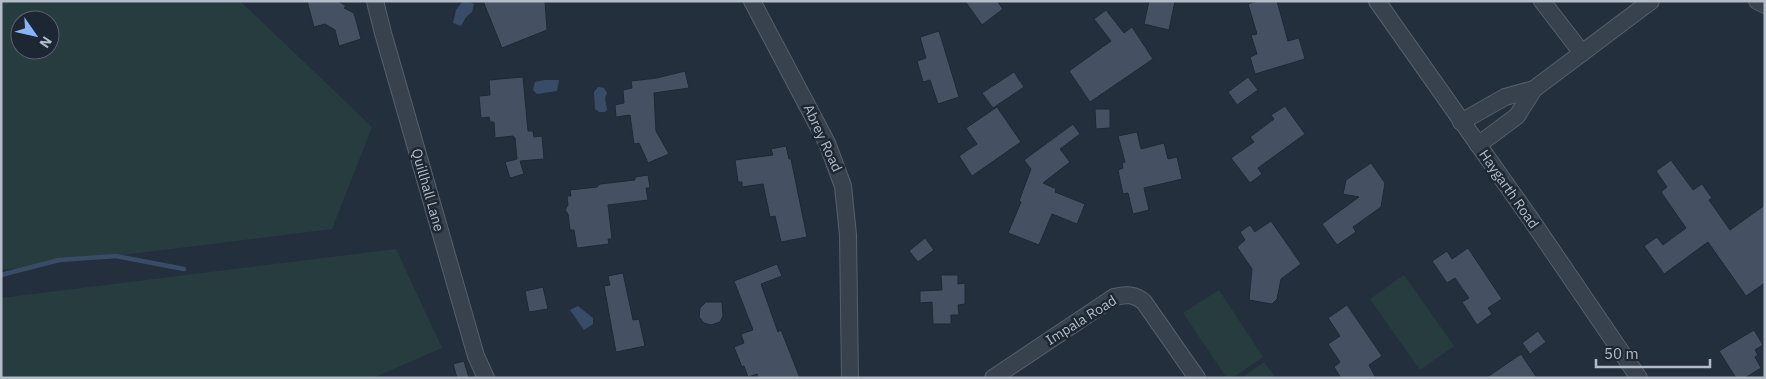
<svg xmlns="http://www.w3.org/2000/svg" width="1766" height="379" viewBox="0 0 1766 379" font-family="'IBM Plex Sans',sans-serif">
<rect width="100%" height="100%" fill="#242f3e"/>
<g fill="#263c3f" fill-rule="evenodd">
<path d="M1,1H240L372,127L332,229L1,270ZM20,20H50V50H20Z"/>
<path d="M396,249L442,348L373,378H1V298Z"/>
<path d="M1404,275L1454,346L1420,370L1370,299Z"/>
<path d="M1219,290L1263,357L1232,378H1227L1183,313Z"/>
<path d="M1264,362L1276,378H1241Z"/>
</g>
<g fill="#394c67">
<path d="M463,1H468L474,4L472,12L466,17L461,26L453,23L456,10Z"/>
<path d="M545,80H559L557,91L537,94L533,90L535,82Z"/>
<path d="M598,87L604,88L607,93L605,98L607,110L605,112H599L595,109L594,92Z"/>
<path d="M578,306L593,318V324L584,330L570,310Z"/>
</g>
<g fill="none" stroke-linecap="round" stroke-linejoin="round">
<path stroke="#394c67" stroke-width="4.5" d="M1,275L59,260L116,256L184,269"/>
</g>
<g fill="#455162" stroke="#1f2835">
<path d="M307,1H338L346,6L344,8L354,13L361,39L339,46L335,30L325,24L314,27Z"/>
<path d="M483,1H545L547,30L502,48Z"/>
<path d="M965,1H997L1003,9L982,25Z"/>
<path d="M1149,1H1175L1169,30L1144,24Z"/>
<path d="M1258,1H1277L1288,41L1299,38L1305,59L1255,74L1250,57L1257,54L1251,35L1257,34L1248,4Z"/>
<path d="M1106,10L1124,33L1132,27L1153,59L1090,102L1069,71L1111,41L1094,19Z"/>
<path d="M939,31L959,97L938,104L930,80L923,82L917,61L926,58L920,37Z"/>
<path d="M685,71L689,88L654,93L656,131L669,154L648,163L639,143L634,144L630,115L616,117L615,105L624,103L623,90L632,88L631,81L657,78Z"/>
<path d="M1014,72L1024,87L993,108L982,93Z"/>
<path d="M523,77L528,131H533L534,137L542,136L544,159L520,161L524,174L510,178L505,162L517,159L515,138L513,136L495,138L494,122H490L489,117L481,118L479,96L490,95L489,80Z"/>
<path d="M1248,77L1258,90L1237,105L1228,92Z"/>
<path d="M1285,106L1305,134L1258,168L1262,174L1250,183L1231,158L1254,142L1250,137L1274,119L1271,115Z"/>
<path d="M997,107L1021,142L972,176L959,156L977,144L966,128Z"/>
<path d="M1095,109H1110V128L1096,129Z"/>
<path d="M1073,124L1080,134L1060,149L1070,162L1043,183L1056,189L1055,192L1085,204L1077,224L1052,214L1039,245L1008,233L1021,202L1019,201L1031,169L1024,160Z"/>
<path d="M1137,132L1141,149L1164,143L1168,159L1177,157L1182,179L1144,188L1149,210L1133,214L1128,193L1123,194L1118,170L1123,168L1122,163L1125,162L1118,136Z"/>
<path d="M786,146L789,159H791L807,237L781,242L775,216L770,217L763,184L742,187V182H738L735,160L773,155L771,149Z"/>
<path d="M1671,160L1693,190L1702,184L1712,198L1709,200L1730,230L1765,205V283L1746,296L1708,242L1664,274L1644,246L1657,237L1663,245L1686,228L1661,192L1667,187L1656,171Z"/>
<path d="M1371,163L1385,183L1381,207L1353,227L1356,232L1337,245L1322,224L1359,197L1343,194L1346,180Z"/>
<path d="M648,175L650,188H646L648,200L608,205L612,239H608L609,244L577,248L574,230H570L568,214L565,210L568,205L567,196H571L570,190L597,187L600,184L635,180V177Z"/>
<path d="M1271,221L1301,264L1281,279L1277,299L1272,304L1249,300L1252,269L1237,247L1245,240L1240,232L1250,225L1255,232Z"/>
<path d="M925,238L934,250L918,262L909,251Z"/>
<path d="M1468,248L1502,299L1488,308L1492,314L1477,325L1462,302L1469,298L1455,278L1447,283L1432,261L1447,251L1452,259Z"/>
<path d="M777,264L782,276L761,284L778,332L781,330L800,378H758L757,374L748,377L744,366L742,367L734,347L744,343L741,334L753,330L734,281Z"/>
<path d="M623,273L633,320L639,319L645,346L616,352L604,286L610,285L608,276Z"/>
<path d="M941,275H958V284L965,283V304L958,305L959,315H951V324H933L932,302L920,303V291L942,290Z"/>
<path d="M543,287L548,309L529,312L525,291Z"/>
<path d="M706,302H722L723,316L720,322L711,325L704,323L699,317L700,308Z"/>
<path d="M1347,305L1382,356L1369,365L1376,378H1341L1334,367L1340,362L1328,344L1340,336L1328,318Z"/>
<path d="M1754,330L1763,345L1755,350L1758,355L1755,357L1761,368L1745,378H1736L1719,351Z"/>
<path d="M1538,331L1546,342L1530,354L1522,343Z"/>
<path d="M1521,354L1537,378H1486Z"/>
<path d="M464,361L469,378H457L453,364Z"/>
</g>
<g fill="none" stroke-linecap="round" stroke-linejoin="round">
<defs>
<g id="street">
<path d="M375,1L383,33L476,356L486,378"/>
<path d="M752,1L827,143L843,186L848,235L850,378"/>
<path d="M1377,1L1530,218L1639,378"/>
<path d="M1542,1L1582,53"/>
<path d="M1757,1L1765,5"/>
<path d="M1461,122L1505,97L1534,89"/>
<path d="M1478,145L1517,116L1534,89L1651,1"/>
<path d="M993,378L1114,297C1126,294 1135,294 1144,302L1197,378"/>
</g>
</defs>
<use href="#street" stroke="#565f6c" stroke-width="18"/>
<use href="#street" stroke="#38414e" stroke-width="16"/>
</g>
<g text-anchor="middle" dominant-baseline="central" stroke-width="5" stroke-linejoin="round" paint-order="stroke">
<g font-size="14" fill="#b4bcc9" stroke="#1d2633">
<text transform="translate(823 138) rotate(65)">Abrey Road</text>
<text transform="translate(1509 189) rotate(55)">Haygarth Road</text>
<text transform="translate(428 190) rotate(74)">Quillhall Lane</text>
<text transform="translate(1081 320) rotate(-32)">Impala Road</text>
</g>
</g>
<rect width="1766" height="379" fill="none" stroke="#b4bcc9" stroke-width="5"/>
<g transform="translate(35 35) rotate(124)"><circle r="24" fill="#1d2633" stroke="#59626f"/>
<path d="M0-4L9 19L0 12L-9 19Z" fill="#8ab4f8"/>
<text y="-8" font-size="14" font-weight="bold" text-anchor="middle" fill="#b4bcc9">N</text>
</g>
<path d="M1596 359v8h114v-8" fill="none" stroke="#b4bcc9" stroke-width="2.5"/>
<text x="1604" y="359" font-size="15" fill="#b4bcc9" stroke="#1d2633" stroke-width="4" paint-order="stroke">50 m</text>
</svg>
